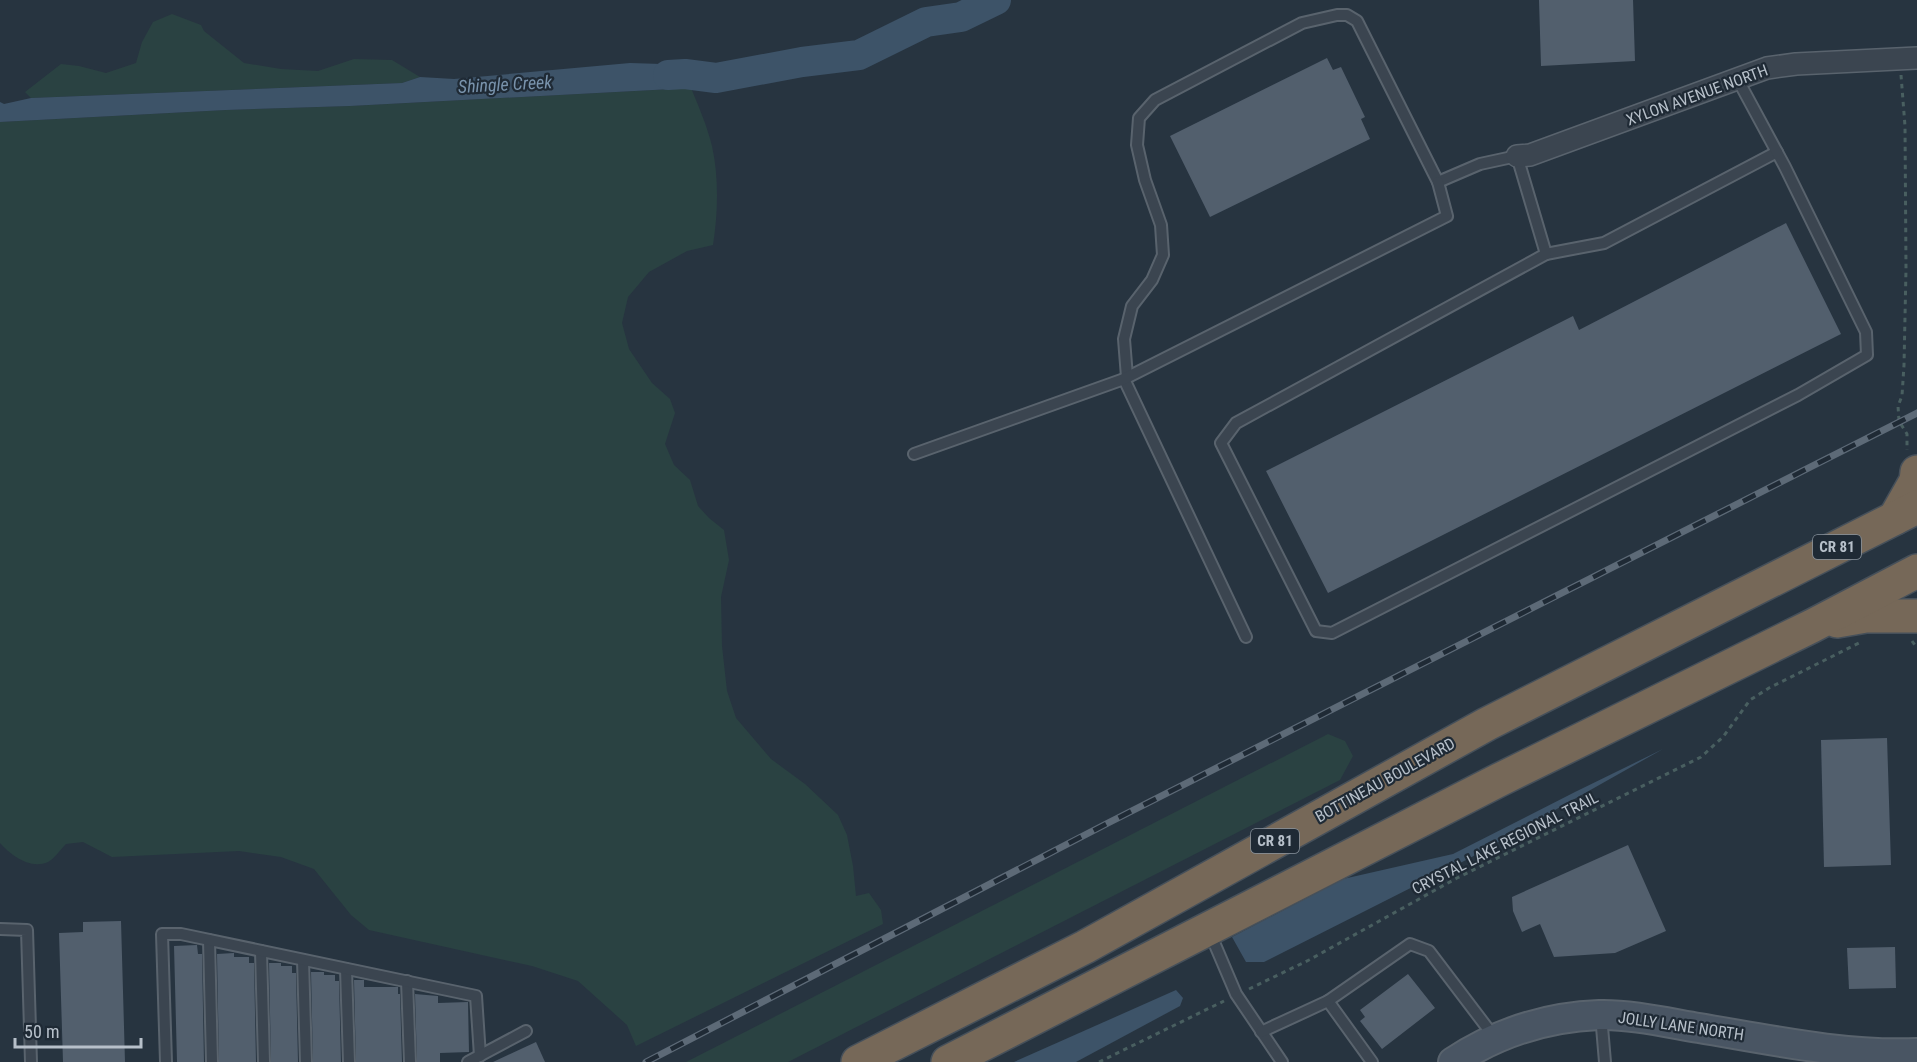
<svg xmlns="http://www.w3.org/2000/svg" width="1917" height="1062" viewBox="0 0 1917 1062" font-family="'Roboto Condensed',sans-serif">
<rect width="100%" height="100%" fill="#273440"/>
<g fill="#2a4242">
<path d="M172,14L201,25L204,31L244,63L281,69L318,71L354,59L392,60L420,77L402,83L31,98L25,92L61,64L79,66L106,73L136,63L142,42L153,22Z"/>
<path d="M691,88C699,107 707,126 712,146C719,177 718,214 713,245L687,251L649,272L628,297L622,323L629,349L652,383L670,399L675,413L665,444L674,465L690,480L698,506L709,518L724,530L729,560L721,597L722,646L727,691L736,718L771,759L805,784L838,815L847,835L853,866L856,896L869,893L881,910L883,924L636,1046L627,1025L578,981L532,966L369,930L351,915L314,869L281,857L239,851L112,857L83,842L66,844C61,849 54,859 48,862C30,870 11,855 0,843V122L226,110L350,106Z"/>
<path d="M1328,734L1345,741L1353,756L1340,780L788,1062H686Z"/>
</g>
<g fill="#3d5368">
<path d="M630,63L693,65L716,83L691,88L350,106L226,110L0,122V102L4,104L31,98L402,83L420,77L454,79Z"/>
<path d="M1663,749L1470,858L1264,962H1246L1232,937L1343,879L1453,854L1575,792Z"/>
<path d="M1176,990L1183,998L1180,1006L1076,1062H1014Z"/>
</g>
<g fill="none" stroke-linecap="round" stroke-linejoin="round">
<path stroke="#3d5368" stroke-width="30" d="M668,75L685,74L716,78L802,62L859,55L926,22L961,17L996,0"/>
</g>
<g fill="#525f6d">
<path d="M1539,0H1633L1635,61L1541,66Z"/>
<path d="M1327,58L1333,70L1341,67L1365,117L1361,119L1370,139L1210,217L1170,136Z"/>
<path d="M1786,223L1841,334L1328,593L1266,471L1573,316L1579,330Z"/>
<path d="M1887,738L1891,865L1824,867L1821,740Z"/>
<path d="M1628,845L1666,931L1615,953L1554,957L1540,924L1522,932L1513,911L1512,897Z"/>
<path d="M121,921L125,1062H63L59,933L83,932V922Z"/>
<path d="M197,945L198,954H202L204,1062H177L174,946Z"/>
<path d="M1895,947L1896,988L1849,989L1847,948Z"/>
<path d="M234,953V957H249V963H254L256,1062H219L217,954Z"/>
<path d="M269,963H281V966H292V973H296L298,1062H271Z"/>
<path d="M311,972H324V975H335V981H339L341,1062H313Z"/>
<path d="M1408,974L1435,1008L1382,1049L1360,1021L1365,1017L1360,1010Z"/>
<path d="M354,980H364V987H398V994H400L402,1062H356Z"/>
<path d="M415,994L438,996V1003L468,1002L469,1052L440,1053V1062H417Z"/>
<path d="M536,1042L545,1062H493Z"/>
</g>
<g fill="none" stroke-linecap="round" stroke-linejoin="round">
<defs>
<g id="lane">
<path d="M1546,254L1604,243L1777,152"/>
<path d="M1127,377L1124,339L1132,306L1152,280L1163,255L1161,225L1145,180L1137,145L1139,118L1155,100L1302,23L1337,15H1347L1357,21L1438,182L1480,164L1517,156L1546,254L1236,423L1221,443L1316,631L1332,633L1798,395L1867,355L1866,332L1785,167L1738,80"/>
<path d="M1124,379L1246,637"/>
<path d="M914,454L1124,379L1447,216L1438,182"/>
<path d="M0,929L27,930L31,1062"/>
<path d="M1210,933L1236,994L1282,1062"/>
<path d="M209,940L212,1062"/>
<path d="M261,951L264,1062"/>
<path d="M303,960L306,1062"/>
<path d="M346,969L349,1062"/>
<path d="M407,981L410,1062"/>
<path d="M1328,1001L1372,1062"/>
<path d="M1601,1015L1605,1062"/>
<path d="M1261,1032L1328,1001L1410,944L1429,951L1495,1038"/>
<path d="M166,1062L162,934H181L476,996L480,1056"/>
<path d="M468,1062L526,1031"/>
</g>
<path id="street" d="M1517,156L1530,155L1767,68L1796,64L1917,58"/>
<path id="secondary" d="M1453,1062C1497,1033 1547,1017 1599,1015C1629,1014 1669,1023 1699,1028C1771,1040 1844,1056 1917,1053"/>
<g id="highway">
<path d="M1895,518L1916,481L1917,472"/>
<path d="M1837,621L1866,616H1917"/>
<path d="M858,1062L1085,947L1487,724L1917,507"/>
<path d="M948,1062L1499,780L1812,626L1917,571"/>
</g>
</defs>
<use href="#lane" stroke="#59636d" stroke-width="14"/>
<use href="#street" stroke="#59636d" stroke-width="24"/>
<use href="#secondary" stroke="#59636d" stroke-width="32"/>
<use href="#highway" stroke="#46505a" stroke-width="36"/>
<g stroke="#495f60" stroke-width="3" stroke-dasharray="4.5 4.5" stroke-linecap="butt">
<path d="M1901,75L1905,126L1906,269L1904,365L1902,396L1898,406L1899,421L1907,434V450"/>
<path d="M1912,641L1917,648"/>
<path d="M1249,989L1309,960L1457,878L1701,757L1723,737L1750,700L1769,688L1859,643"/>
<path d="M1099,1062L1224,1001"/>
</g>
<use href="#lane" stroke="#3b4550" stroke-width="10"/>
<use href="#street" stroke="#3b4550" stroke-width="21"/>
<use href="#secondary" stroke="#495563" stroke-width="28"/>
<use href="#highway" stroke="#766858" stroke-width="33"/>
<defs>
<path id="rail" d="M646,1062L1108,823L1917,413"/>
</defs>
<use href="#rail" stroke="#5d6a77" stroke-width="7"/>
<use href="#rail" stroke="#1f2a35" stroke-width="4.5" stroke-dasharray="14" stroke-linecap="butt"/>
</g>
<g text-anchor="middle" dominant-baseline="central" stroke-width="4.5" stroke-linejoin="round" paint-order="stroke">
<g fill="#1f2a35" stroke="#89939d" stroke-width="1.5">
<rect x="1813" y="535" width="48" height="24" rx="4.5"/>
<rect x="1251" y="829" width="48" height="24" rx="4.5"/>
</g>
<g font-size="15" font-weight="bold" fill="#b7c0ca">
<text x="1837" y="547">CR 81</text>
<text x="1275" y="841">CR 81</text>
</g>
<g font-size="16" fill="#b7c0ca" stroke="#1f2a35">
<text transform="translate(1697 95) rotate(-20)">XYLON AVENUE NORTH</text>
<text transform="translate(1385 780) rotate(-29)">BOTTINEAU BOULEVARD</text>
<text transform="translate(1505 843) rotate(-27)">CRYSTAL LAKE REGIONAL TRAIL</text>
<text transform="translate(1681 1026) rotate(8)">JOLLY LANE NORTH</text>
</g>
<g font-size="18" font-style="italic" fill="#7993ac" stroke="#1f2a35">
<text transform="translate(505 84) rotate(-3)">Shingle Creek</text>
</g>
</g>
<path d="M15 1038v9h126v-9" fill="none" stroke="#b7c0ca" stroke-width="3"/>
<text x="24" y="1038" font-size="18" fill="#b7c0ca" stroke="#1f2a35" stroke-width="4.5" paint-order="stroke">50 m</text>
</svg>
